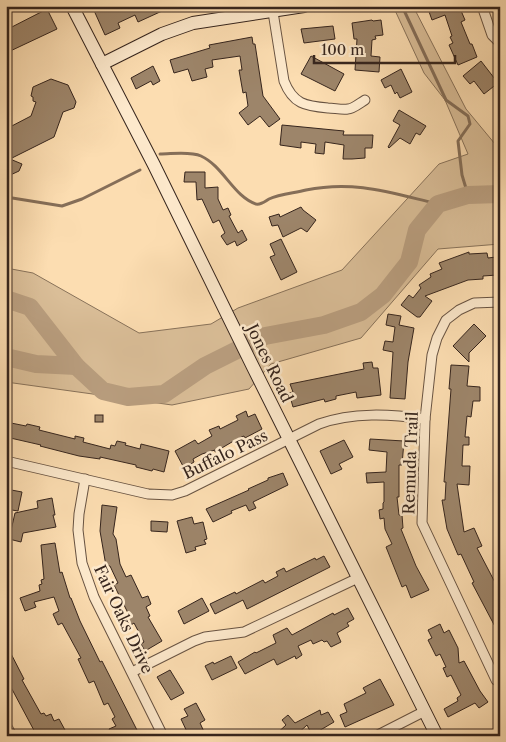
<svg xmlns="http://www.w3.org/2000/svg" width="506" height="742" viewBox="0 0 506 742" font-family="'Libre Caslon Text',serif">
<rect width="100%" height="100%" fill="#fcddb1"/>
<filter id="stains"><feTurbulence type="fractalNoise" baseFrequency=".004" numOctaves="4"/><feColorMatrix values="0 0 0 0 .2 0 0 0 0 .09 0 0 0 0 .02 0 0 0 .5 -.17"/></filter>
<radialGradient id="worn" r=".72"><stop offset=".6" stop-color="#630" stop-opacity="0"/><stop offset="1" stop-color="#630" stop-opacity=".3"/></radialGradient>
<path fill="#dabe98" stroke="#88725a" d="M393,6H413L466,109L500,150V244L438,249L361,338L271,364L249,389L172,405L6,382V268L33,273L139,333L211,324L238,308L342,270L439,164L468,154L445,100L424,73Z"/>
<g fill="none" stroke-linecap="round" stroke-linejoin="round">
<g stroke="#856e58" stroke-width="3">
<path d="M402,6L446,100L468,116L470,124L458,141L462,175L468,195"/>
<path d="M160,154C172,154 190,151 201,156C223,166 234,197 256,204C261,205 264,202 269,199C280,194 295,193 306,190C355,180 391,193 438,204"/>
<path d="M6,197L62,206L82,199L140,170"/>
</g>
<g stroke="#b99e7f" stroke-width="18">
<path d="M6,299L30,307L76,366L103,391L128,397L164,394L205,366L265,336L324,325L361,312L383,295L409,262L417,230L438,204L468,195L500,194"/>
<path d="M6,357L36,364L76,366"/>
</g>
</g>
<g fill="#9d856a" stroke="#36251d">
<path d="M92,6H107L108,9L115,6H173L138,22L135,15L118,23L120,28L105,35Z"/>
<path d="M427,6H459L465,20L461,22L470,44H472L477,57L458,65L449,45L453,43L450,37L452,36L445,15L432,20Z"/>
<path d="M47,9L57,29L6,53V30Z"/>
<path d="M372,20L373,21L381,20L383,35L375,36L376,39L372,40L371,56L380,57L379,72L355,70L357,39H354L352,23Z"/>
<path d="M333,26L335,39L304,43L301,29Z"/>
<path d="M252,37L253,44H255L263,96L280,119L269,127L260,116L248,125L239,113L248,106L246,92L243,93L239,70H242L240,56L212,60L213,67L205,69L207,77L192,81L188,69L174,73L170,60L210,48L209,45Z"/>
<path d="M311,56L344,74L335,91L301,74Z"/>
<path d="M481,61L498,83L484,94L474,81L470,84L463,76Z"/>
<path d="M153,66L160,81L153,85L151,81L136,89L131,78Z"/>
<path d="M401,69L412,92L400,98L397,92L395,94L391,85L385,88L381,80Z"/>
<path d="M51,79L68,85L76,102L74,108L63,112L54,137L10,159L22,164L19,171L6,177V129L31,116L36,102L33,101V97L31,96L33,87Z"/>
<path d="M399,110L426,126L420,135L416,133L410,144L400,138L389,148L388,147L400,125L393,121Z"/>
<path d="M282,125L344,131L343,135H373L372,148H365V158L352,159H343L344,145L325,142L324,154L315,153L316,144L301,142V148L280,145Z"/>
<path d="M185,172H205V188L218,187V199L223,210L228,208L231,215L229,216L238,233L242,230L247,240L237,246L235,241L227,245L221,236L225,233L219,220L213,223L202,199L197,200L196,182H184Z"/>
<path d="M301,207L303,210L316,220L307,232L301,228L283,237L278,225L272,226L269,217L279,214L280,217Z"/>
<path d="M281,239L297,272L281,280L270,257L275,255L270,244Z"/>
<path d="M469,252V254L487,253L488,258L496,257L497,275L483,276V279L468,280L425,296L432,301L420,317H417L401,305L409,295L413,298L421,288L419,285L431,277L430,274L442,269L439,263Z"/>
<path d="M388,314L401,316L399,325L414,328L408,362L405,399L390,398L393,352L383,350L385,341L393,342L395,327L386,325Z"/>
<path d="M474,324L486,336L469,353V362L453,346Z"/>
<path d="M372,362L373,368H378L381,395L357,398L356,392L336,396V399L325,402L324,399L293,407L289,393L293,392L290,384L364,369L363,363Z"/>
<path d="M451,365L469,366L467,386L480,387V401H473L471,417L467,416L465,437H469V445H463L462,466H470L469,485L457,484L464,532L474,528L482,546L477,548L500,592V636L472,583L474,582L461,554L458,555L447,529L442,500H445L446,482H444L451,389H449Z"/>
<path d="M246,411L248,417L255,414L262,429L245,438L244,436L237,439L215,452V450L202,454L193,459L194,462L184,468L175,451L195,440L198,444L212,436L209,430L219,426L220,429L238,420L236,416Z"/>
<rect x="95" y="415" width="8" height="7"/>
<path d="M6,422L26,426L27,424L40,427L39,430L75,439V436L84,438L83,442L110,449L111,445L115,446L117,441L126,443L125,445L140,449L141,444L169,451L164,472L153,469L152,471L136,467V465L100,457V459L79,456L40,446L41,445L6,437Z"/>
<path d="M370,439L404,441L402,465H399V497H397L399,515H402L403,528L401,529L416,566L429,590L411,598L406,585L402,587L386,547L392,544L385,529L384,518L380,519L379,510L383,509V503L384,502V482L367,483L366,473L386,472L387,452L369,450Z"/>
<path d="M344,440L353,457L339,464L342,469L331,474L320,451Z"/>
<path d="M283,473L288,485L253,502L256,508L249,511L246,505L231,511L232,513L213,522L206,509L249,490L248,489L268,480V478Z"/>
<path d="M6,489L22,492L18,511L6,509Z"/>
<path d="M52,498L55,515H53L56,527L23,533L21,542L9,539L15,513L38,508L37,501Z"/>
<path d="M102,505L117,507L113,534L116,539L120,564L126,577L131,575L142,598L148,596L151,604L146,607L150,616L148,617L162,641L145,651L141,644L144,642L134,623L131,625L127,616L129,615L114,585L118,583L110,566H106L100,531Z"/>
<path d="M192,517L194,524L203,522L207,539L204,540L206,544L195,547L196,550L186,553L177,521Z"/>
<path d="M151,521L168,522L167,532L151,531Z"/>
<path d="M55,543L60,573L62,572L70,598H71L80,621L100,662L102,661L140,736H113L109,729L116,726L112,719L115,717L108,703L104,705L94,681L89,683L78,659L81,658L62,623L58,625L53,614L59,611L54,597L34,602L36,607L25,611L20,598L40,591L39,585L42,584L41,580L44,579L41,545Z"/>
<path d="M324,556L330,567L247,609L243,600L215,614L210,604L235,592L236,594L263,580L265,583L278,576L276,572L284,568L286,572L315,558L316,560Z"/>
<path d="M202,598L209,611L184,624L178,611Z"/>
<path d="M348,608L354,619L347,623L349,626L337,633L341,642L331,647L327,641L324,642L322,640L313,644L311,640L298,646L302,655L296,659L295,656L277,665L274,659L245,674L238,662L255,652L256,653L276,643L273,635L287,628L292,635L333,613L334,615Z"/>
<path d="M440,624L444,633L449,630L458,648L459,663L464,661L480,691L488,702L479,708L475,703L448,717L444,709L458,701L457,698L461,695L451,675L447,677L443,668L446,667L440,654L436,656L428,640L432,638L428,630Z"/>
<path d="M6,644L24,679L22,680L41,714L44,713L46,716L51,714L54,721L59,719L65,730L54,736H37L6,678Z"/>
<path d="M231,656L237,668L212,680L205,666L213,662L214,664Z"/>
<path d="M170,670L184,693L171,700L157,677Z"/>
<path d="M380,679L394,705L345,727L340,715L347,712L344,704L366,693L363,688Z"/>
<path d="M196,703L205,720L200,723L206,736H189L181,719L188,716L184,709Z"/>
<path d="M320,710L321,715L328,712L334,722L312,735L307,725L295,736H274L286,725L282,720L288,715L295,723Z"/>
</g>
<g fill="none" stroke-linecap="round" stroke-linejoin="round">
<defs>
<g id="street">
<path d="M482,6L492,35L500,43"/>
<path d="M273,12L284,81C293,104 305,106 328,108C334,108 342,110 348,109C353,109 360,103 365,100"/>
<path d="M500,302L474,303L459,310L446,320L437,338L432,355L425,419L422,523L496,680L500,683"/>
<path d="M6,461L148,494L172,495L185,491L319,424C353,412 390,414 425,419"/>
<path d="M85,479L79,514L78,530L82,563L94,597L163,736"/>
<path d="M132,672L194,641L205,637L244,632L358,578"/>
<path d="M6,725L12,736"/>
<path d="M376,736L425,711"/>
</g>
<g id="secondary">
<path d="M72,6L154,165L253,367L437,736"/>
<path d="M102,64L162,34L193,23L304,6"/>
</g>
</defs>
<use href="#street" stroke="#685342" stroke-width="11"/>
<use href="#secondary" stroke="#36251d" stroke-width="14"/>
<use href="#street" stroke="#fde9cc" stroke-width="9"/>
<use href="#secondary" stroke="#fde9cc" stroke-width="12"/>
</g>
<g text-anchor="middle" dominant-baseline="central" stroke-width="5" stroke-linejoin="round" paint-order="stroke">
<g font-size="16" fill="#36251d" stroke="#fde9cc">
<text transform="translate(270 363) rotate(64)">Jones Road</text>
<text transform="translate(225 454) rotate(-26)">Buffalo Pass</text>
<text transform="translate(410 463) rotate(-88)">Remuda Trail</text>
<text transform="translate(124 619) rotate(65)">Fair Oaks Drive</text>
</g>
</g>
<rect width="506" height="742" fill="none" stroke="#fcddb1" stroke-width="25"/>
<rect x="8" y="8" width="491" height="727" fill="none" stroke="#36251d" stroke-width="2.5"/>
<rect x="12" y="12" width="481" height="717" fill="none" stroke="#36251d"/>
<path d="M314 55v8h141v-8" fill="none" stroke="#36251d" stroke-width="2.5"/>
<text x="321" y="55" font-size="15" fill="#36251d" stroke="#fde9cc" stroke-width="4" paint-order="stroke">100 m</text>
<rect width="100%" height="100%" filter="url(#stains)"/>
<rect width="100%" height="100%" fill="url(#worn)"/>
</svg>
